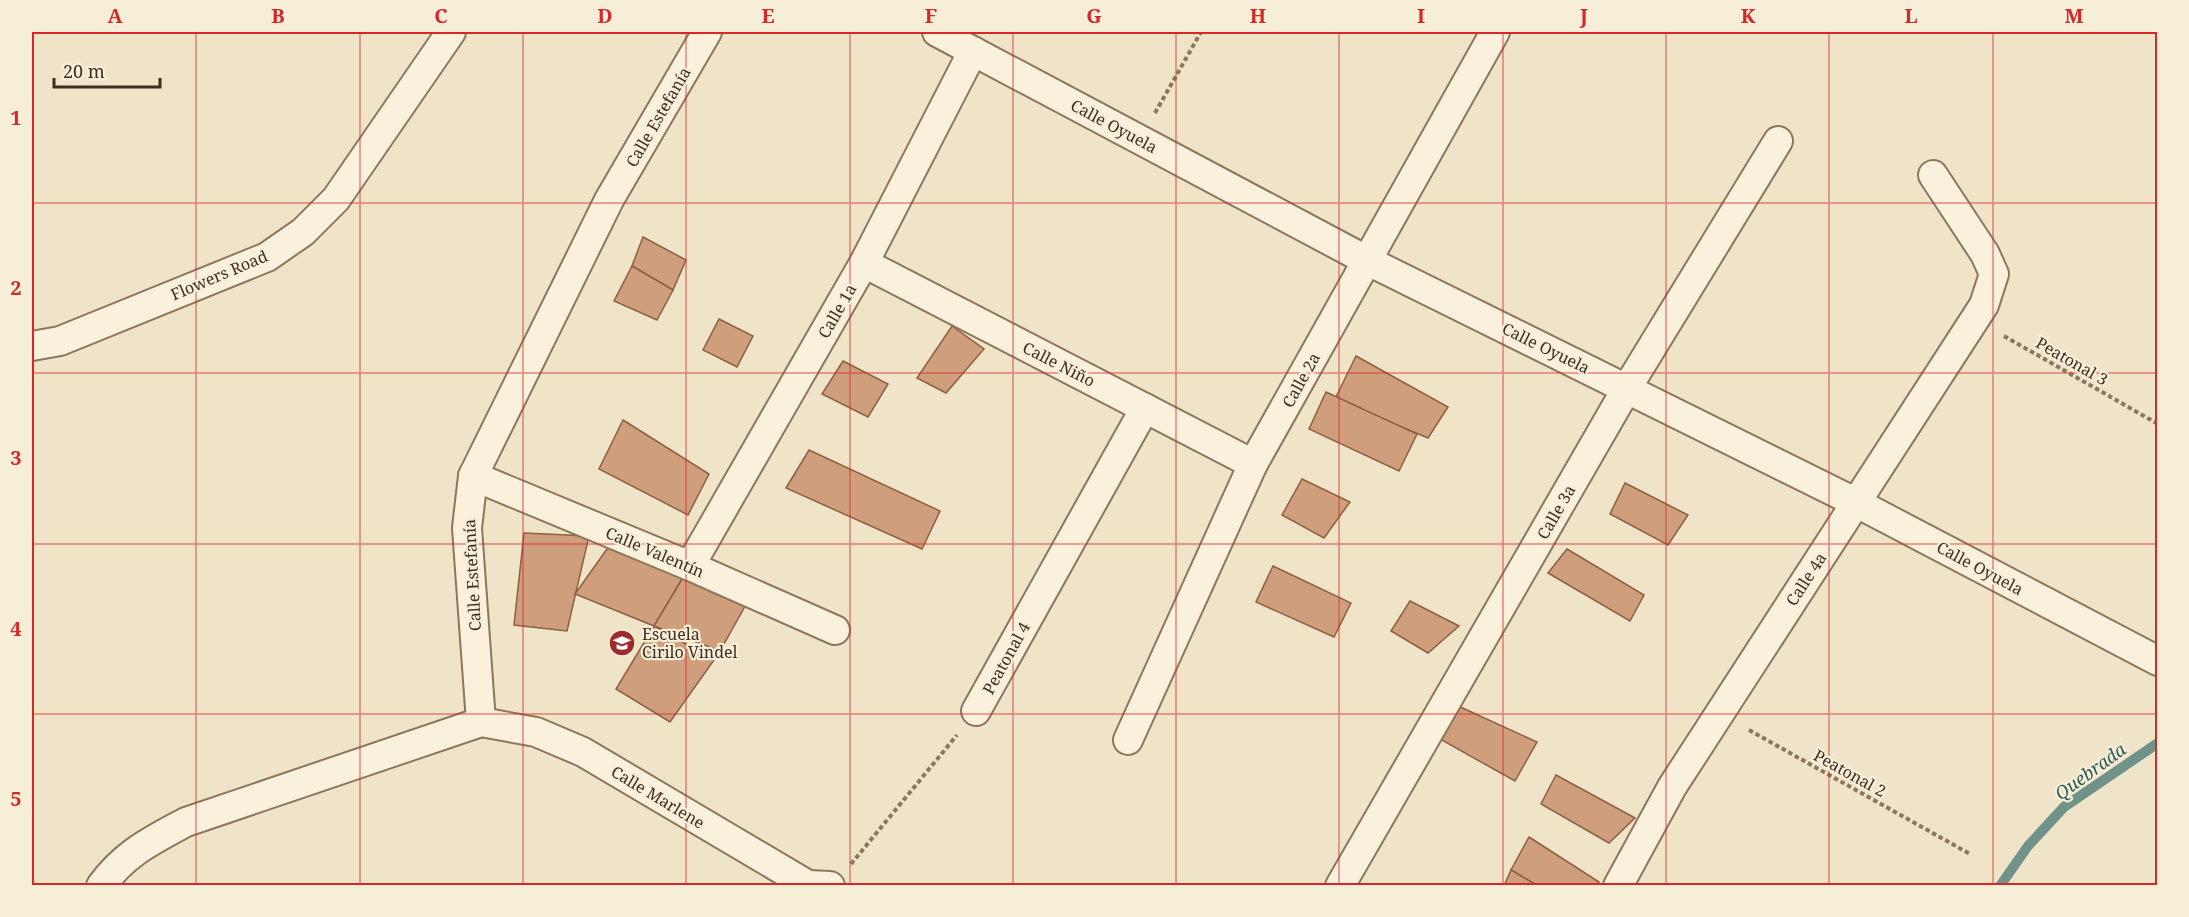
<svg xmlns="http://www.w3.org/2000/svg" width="2189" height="917" viewBox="0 0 2189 917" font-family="'Noto Serif',serif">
<rect width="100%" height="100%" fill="#f0e4c8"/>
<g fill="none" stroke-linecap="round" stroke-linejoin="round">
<path stroke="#6f938a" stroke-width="10" d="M2000,886L2028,846L2064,807L2158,743"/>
</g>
<g fill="#cf9f7d" stroke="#8d5f41" stroke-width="1.5">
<path d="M643,237L686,260L673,290L632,266Z"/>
<path d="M632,266L673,290L657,320L614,301Z"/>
<path d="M719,319L753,336L737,367L703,350Z"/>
<path d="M952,326L984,349L946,393L917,378Z"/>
<path d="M1356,356L1448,407L1428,438L1335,399Z"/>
<path d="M843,361L888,384L868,417L822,394Z"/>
<path d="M1326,392L1417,434L1399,471L1309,429Z"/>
<path d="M623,420L709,474L688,515L599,469Z"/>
<path d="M809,450L940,511L922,549L786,488Z"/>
<path d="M1302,479L1350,502L1324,538L1282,515Z"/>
<path d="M1625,483L1688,515L1668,545L1610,514Z"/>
<path d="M524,533L589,536L567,631L514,625Z"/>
<path d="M612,542L688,569L654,626L575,594Z"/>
<path d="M1567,549L1644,595L1630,621L1548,573Z"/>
<path d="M1273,566L1351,603L1334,637L1256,602Z"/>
<path d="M688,569L749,599L720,651L654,626Z"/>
<path d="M1410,601L1459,626L1428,653L1391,631Z"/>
<path d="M654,626L714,660L670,722L616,689Z"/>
<path d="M1456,705L1537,742L1515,781L1440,739Z"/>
<path d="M1556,775L1635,818L1609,843L1541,804Z"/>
<path d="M1529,837L1599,882L1596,886H1538L1511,870Z"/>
<path d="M1511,870L1538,886H1504Z"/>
</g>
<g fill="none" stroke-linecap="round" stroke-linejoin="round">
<defs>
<g id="street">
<path d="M937,32L1368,261L1855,502L2158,661"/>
<path d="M864,263L1253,464"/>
<path d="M32,346L60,341L267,257L303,232L336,199L451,32"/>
<path d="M473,476L690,566L835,630"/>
<path d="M690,566L864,263L973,51"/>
<path d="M976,711L1145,408"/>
<path d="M481,722L467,528L473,476L609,200L707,32"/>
<path d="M1128,740L1253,464L1495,32"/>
<path d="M101,886C125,853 151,841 186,822L481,722L536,732L583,752L808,885L830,886"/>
<path d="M1340,886L1627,388L1778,141"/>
<path d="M1618,886L1672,787L1984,305L1994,274L1985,254L1933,175"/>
</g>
</defs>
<use href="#street" stroke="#8d765c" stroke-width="32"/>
<g stroke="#8d765c" stroke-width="4" stroke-dasharray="4.5 3" stroke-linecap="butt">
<path d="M1155,113L1201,32"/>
<path d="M2004,336L2158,424"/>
<path d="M1749,730L1970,854"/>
<path d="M851,864L957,735"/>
</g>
<use href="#street" stroke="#faf1dc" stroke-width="28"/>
</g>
<path fill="none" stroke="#d62828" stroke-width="1.5" stroke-opacity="0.55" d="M196,32V886M360,32V886M523,32V886M686,32V886M850,32V886M1013,32V886M1176,32V886M1339,32V886M1503,32V886M1666,32V886M1829,32V886M1993,32V886M32,203H2158M32,373H2158M32,544H2158M32,714H2158"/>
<defs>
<symbol id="school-disc" viewBox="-11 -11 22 22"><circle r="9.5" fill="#9e2a2b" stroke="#f7eed8"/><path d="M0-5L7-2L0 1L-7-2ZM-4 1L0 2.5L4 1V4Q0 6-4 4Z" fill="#fff"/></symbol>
</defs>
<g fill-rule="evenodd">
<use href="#school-disc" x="607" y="628" width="30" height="30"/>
</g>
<g text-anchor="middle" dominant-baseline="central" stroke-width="4.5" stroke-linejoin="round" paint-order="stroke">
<g font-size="16" fill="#3d2e20" stroke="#f7eed8">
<text transform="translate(658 117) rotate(-60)">Calle Estefanía</text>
<text transform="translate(1114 126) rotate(28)">Calle Oyuela</text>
<text transform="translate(219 275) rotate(-23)">Flowers Road</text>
<text transform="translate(837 311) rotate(-60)">Calle 1a</text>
<text transform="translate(1546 348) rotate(26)">Calle Oyuela</text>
<text transform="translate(2072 361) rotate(30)">Peatonal 3</text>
<text transform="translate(1059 364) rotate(27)">Calle Niño</text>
<text transform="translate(1301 380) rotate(-61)">Calle 2a</text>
<text transform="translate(1556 512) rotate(-60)">Calle 3a</text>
<text transform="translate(655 552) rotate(23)">Calle Valentín</text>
<text transform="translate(1980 568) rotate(28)">Calle Oyuela</text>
<text transform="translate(472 575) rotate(-93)">Calle Estefanía</text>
<text transform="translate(1806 579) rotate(-57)">Calle 4a</text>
<text transform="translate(1006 658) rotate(-61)">Peatonal 4</text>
<text transform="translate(1850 773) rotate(29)">Peatonal 2</text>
<text transform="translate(658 797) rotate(31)">Calle Marlene</text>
</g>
<g font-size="16" fill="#3d2e20" stroke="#f7eed8" text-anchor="start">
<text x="642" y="634">Escuela<tspan x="642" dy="18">Cirilo Vindel</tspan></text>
</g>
<g font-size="18" font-style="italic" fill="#2f5d5a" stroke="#f7eed8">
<text transform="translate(2090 771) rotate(-36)">Quebrada</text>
</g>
</g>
<rect width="2189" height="917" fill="none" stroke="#f7eed8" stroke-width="66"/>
<path d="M54 78v9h106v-9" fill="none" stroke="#3d2e20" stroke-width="3"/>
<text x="63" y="78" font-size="18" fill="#3d2e20" stroke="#f7eed8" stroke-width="4.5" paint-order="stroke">20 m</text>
<rect x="33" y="33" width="2123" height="851" fill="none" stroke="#d62828" stroke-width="2"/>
<g font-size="20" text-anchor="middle" font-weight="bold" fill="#d62828">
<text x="115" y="23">A</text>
<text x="278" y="23">B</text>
<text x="441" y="23">C</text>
<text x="605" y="23">D</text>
<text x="768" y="23">E</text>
<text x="931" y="23">F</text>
<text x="1094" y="23">G</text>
<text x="1258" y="23">H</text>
<text x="1421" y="23">I</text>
<text x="1584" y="23">J</text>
<text x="1748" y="23">K</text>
<text x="1911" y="23">L</text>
<text x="2074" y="23">M</text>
<text x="16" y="125">1</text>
<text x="16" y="295">2</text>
<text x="16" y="465">3</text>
<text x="16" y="636">4</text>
<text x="16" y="806">5</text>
</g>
</svg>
